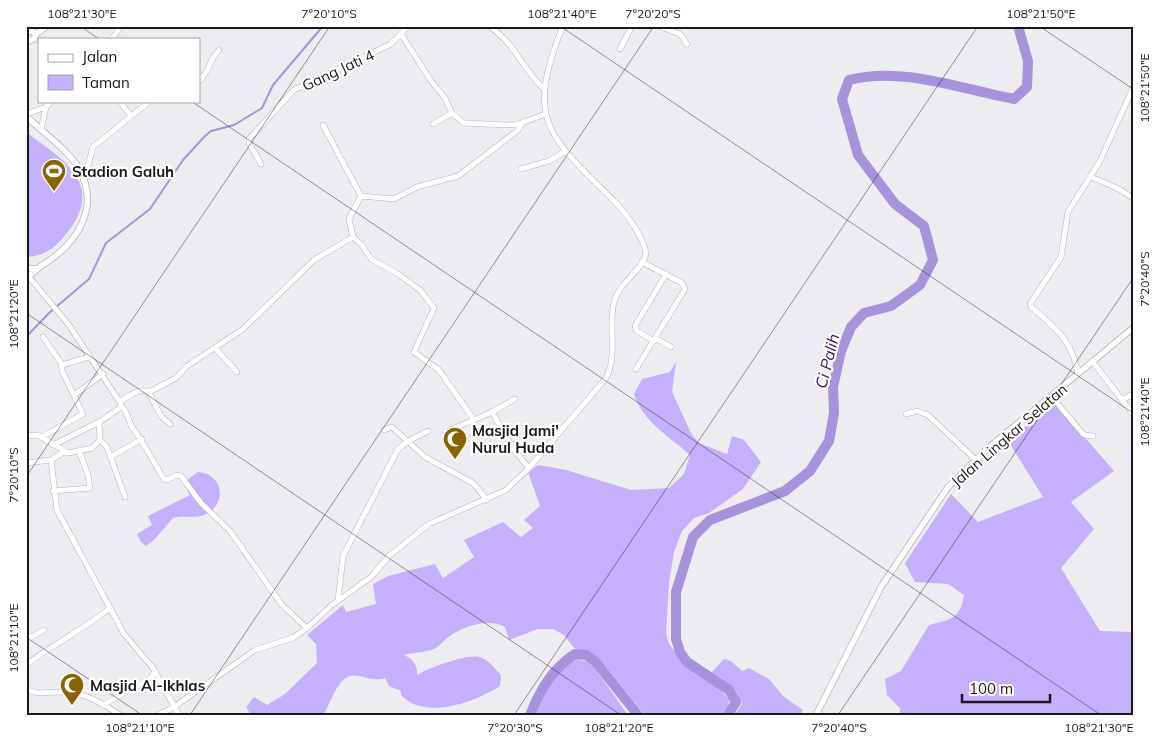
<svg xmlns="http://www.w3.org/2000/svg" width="1159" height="741" viewBox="0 0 1159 741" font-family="Mulish,sans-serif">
<rect width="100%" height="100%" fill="#edecf0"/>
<g fill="#c5b0fd">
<path d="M26,132C63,160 106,183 67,233C55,248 45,256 26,257Z"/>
<path d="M676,362L672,392L692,435L699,443L727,454L732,436L744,440L761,462L743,489L709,513L694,518L682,531L674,552L669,583L666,634L669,644L687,667L722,691L729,700L728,707L721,715H645L603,663L592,654L574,648L564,635L553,629H538L509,640L505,627C489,618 464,626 450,636C444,640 440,646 434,649C424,653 414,652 404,655C412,658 418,665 417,675C429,668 466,654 479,657C488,659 495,669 501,675L500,686C475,702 425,721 401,695V691L389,686L385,678C370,684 355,668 343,680C334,689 330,704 323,715H251L246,707L254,697L267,705L285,694L317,663L316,644L307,635L343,605L346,612L376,604L373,584L388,576L435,564L443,578L474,557L464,540L503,522L521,537L533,528L524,520L540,506L528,472L538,465L566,470L631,490L669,488L684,474L690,455C669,436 643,422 634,394L642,379L670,372Z"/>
<path d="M1054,402L1114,471L1071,502L1094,529L1061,568L1100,631L1133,632V715H900V708L887,695L885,679L901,671L929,625C950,619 960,620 964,595L948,584L915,582L905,563L951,494L978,522L1043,497L1008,441Z"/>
<path d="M198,472C224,474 228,505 204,515C195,519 183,515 173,518L154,540L146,546L141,542L137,534L152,525L148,516L190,495L183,483Z"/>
<path d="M577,659L591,663L628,715H533C542,692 555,670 577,659Z"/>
<path d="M724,659L731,661L742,671L749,668L769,679L783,696L803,710L800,715H735L742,703L735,690L711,673Z"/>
</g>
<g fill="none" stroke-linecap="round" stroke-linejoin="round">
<path stroke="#a792dc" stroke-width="2" d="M26,337L49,313L89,279L106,243L150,209L183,160L204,137L211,131L234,125L262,108L273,85L323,26"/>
<g stroke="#a792dc" stroke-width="10">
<path d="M530,715C540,690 552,669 575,654L586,655L595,661L638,715"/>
<path d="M728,715L736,702L729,690L687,662L680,652L676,639V592L693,537L710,520L785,491L810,471L829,441L834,413L833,387L841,351L851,327L864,313L891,306L920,285L933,260L924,226L895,204L858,155L842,99L849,80C903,66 960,89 1014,99L1027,87L1028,61L1018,26"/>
</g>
<defs>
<g id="minor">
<path d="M489,26C516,44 521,68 544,89"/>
<path d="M658,26L680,34L687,44"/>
<path d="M401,34L431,81L445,98L452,113"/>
<path d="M112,39L121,26"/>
<path d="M620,49L632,26"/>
<path d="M199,81C211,70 208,61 219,50"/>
<path d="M119,101L131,116"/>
<path d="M26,114L46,107L52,101"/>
<path d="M433,124L452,113L464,123L507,125L518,124L546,114"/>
<path d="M323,125L361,196L349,219L353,237L362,245L371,259L398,274L420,290L434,308L414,352L439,370L474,420L492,412L515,451L529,468"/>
<path d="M41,130L46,107"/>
<path d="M261,164L249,143V139L294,90L391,44L408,26"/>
<path d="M521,169L549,161L564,152"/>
<path d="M1091,177L1119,189L1133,198"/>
<path d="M84,181L93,147L150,101"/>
<path d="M361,196L394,199L417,187L458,176L517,131L523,122"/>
<path d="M655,338L671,347"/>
<path d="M654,341L637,331L635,326L666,274"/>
<path d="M215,348L237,372"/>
<path d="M1092,361L1133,414"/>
<path d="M62,365L89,357"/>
<path d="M636,369L685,289L682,283L642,262"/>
<path d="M1078,373C1071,339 1056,328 1031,307L1030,304L1061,257L1068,212L1100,161L1133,88"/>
<path d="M148,391L161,416L170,424"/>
<path d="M74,395L103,374"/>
<path d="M1052,397L1084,435L1093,436"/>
<path d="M1122,400L1133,394"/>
<path d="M120,401L138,391H151L176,378L187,366L243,329L314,260L353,237"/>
<path d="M121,406C128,411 128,420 132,427C144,443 153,461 164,479L167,480L176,475L181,476L201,503L230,531L282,605L307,628"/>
<path d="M492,412L515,399"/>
<path d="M906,414L917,411L928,415L976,460"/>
<path d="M384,430L392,427L425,457L473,483L487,500"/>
<path d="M450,430L474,420"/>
<path d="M26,436L38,435L68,453L92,448L100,440L99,422L120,408L121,404L69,325L29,277"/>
<path d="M42,437L83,414L62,371L61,363L43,337"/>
<path d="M100,440L107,447L125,497"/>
<path d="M53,445L99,422"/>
<path d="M64,452L51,460L57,510L124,634L153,668L179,715"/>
<path d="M110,457L142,439"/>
<path d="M26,463L51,460"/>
<path d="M53,491L90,488L88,475L79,451"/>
<path d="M338,601L343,556L398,449L408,441L428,431"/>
<path d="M26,640L44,630"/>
<path d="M26,665C53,644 83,630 110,608"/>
<path d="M26,689C38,696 52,691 65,692C83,692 106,705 120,715"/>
<path d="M103,705L151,678L155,671"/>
<path d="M158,715L174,707L255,650L293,638L307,628L332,605L371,577L389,556L429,524L506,490L529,468L606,378C618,356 608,326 614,302C619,282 642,271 646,254C643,236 627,215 615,202C549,136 524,122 563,26"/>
</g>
<g id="tertiary">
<path d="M28,32L31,30L36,34"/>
<path d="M26,42L34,39L36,34L47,26"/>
<path d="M26,116C43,133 65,147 78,167C102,208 76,245 41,266C36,270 32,275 26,277"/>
<path d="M26,268L37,269"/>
<path d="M816,715L881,587L948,487L987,449L1133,328"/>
</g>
</defs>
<use href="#minor" stroke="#b4b3b7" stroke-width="6"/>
<use href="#tertiary" stroke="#b4b3b7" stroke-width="7"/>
<use href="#minor" stroke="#fff" stroke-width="5"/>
<use href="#tertiary" stroke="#fff" stroke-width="5.5"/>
</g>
<path fill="none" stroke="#181819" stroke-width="1" stroke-opacity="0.45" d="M80,26L99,39M560,26L1133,413M1039,26L1133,89M191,101L1101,715M26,313L621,715M26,477L330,26M26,637L142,715M190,715L654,26M514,715L978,26M838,715L1133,278"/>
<defs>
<symbol id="stadium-pin" viewBox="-11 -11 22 30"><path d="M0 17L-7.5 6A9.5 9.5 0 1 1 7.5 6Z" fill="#8a6403" stroke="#fff"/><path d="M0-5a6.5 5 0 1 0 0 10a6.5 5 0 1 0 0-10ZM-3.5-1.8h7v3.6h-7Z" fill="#fff"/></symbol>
<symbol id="mosque-pin" viewBox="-11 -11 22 30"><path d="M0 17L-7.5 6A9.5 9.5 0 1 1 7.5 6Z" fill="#8a6403" stroke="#fff"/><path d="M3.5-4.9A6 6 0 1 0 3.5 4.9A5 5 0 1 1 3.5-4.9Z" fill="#fff"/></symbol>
</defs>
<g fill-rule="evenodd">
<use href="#stadium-pin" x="40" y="157" width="28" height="38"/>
<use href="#mosque-pin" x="441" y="425" width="28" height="38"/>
<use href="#mosque-pin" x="58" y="671" width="28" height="38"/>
</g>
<g text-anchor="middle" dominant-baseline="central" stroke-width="4.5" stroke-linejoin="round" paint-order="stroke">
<g font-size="15" fill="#181819" stroke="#fff">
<text transform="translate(338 70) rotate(-25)">Gang Jati 4</text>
<text transform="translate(1009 435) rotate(-41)">Jalan Lingkar Selatan</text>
</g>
<g font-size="15" font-weight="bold" fill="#181819" stroke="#fff" text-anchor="start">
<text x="72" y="171">Stadion Galuh</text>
<text x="472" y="430">Masjid Jami'<tspan x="472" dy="17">Nurul Huda</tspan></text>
<text x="90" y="685">Masjid Al-Ikhlas</text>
</g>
<g font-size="16" font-style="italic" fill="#350e66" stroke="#fff">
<text transform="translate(827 361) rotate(-76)">Ci Palih</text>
</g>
</g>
<rect width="1159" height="741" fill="none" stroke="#ffffff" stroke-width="55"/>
<rect x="38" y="38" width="162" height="65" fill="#ffffff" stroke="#a3a3a3"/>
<rect x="48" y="54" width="25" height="8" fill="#ffffff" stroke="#a3a3a3"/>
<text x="82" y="62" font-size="15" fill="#181819">Jalan</text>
<rect x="48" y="75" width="25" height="15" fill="#c5b0fd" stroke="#a3a3a3"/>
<text x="82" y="88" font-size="15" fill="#181819">Taman</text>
<path d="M962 694v8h88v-8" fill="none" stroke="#181819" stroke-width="2.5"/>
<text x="969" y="694" font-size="15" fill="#181819" stroke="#ffffff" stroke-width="4" paint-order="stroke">100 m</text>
<rect x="28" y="28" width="1104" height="686" fill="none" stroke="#181819" stroke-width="2"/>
<g font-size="12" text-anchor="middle" fill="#181819">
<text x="82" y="18">108°21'30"E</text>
<text x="329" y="18">7°20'10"S</text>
<text x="562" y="18">108°21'40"E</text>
<text x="653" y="18">7°20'20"S</text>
<text x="1041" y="18">108°21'50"E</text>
<text transform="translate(1145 88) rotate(-90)" y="4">108°21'50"E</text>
<text transform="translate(1145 279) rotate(-90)" y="4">7°20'40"S</text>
<text transform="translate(14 314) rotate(-90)" y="4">108°21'20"E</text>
<text transform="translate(1145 412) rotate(-90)" y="4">108°21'40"E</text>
<text transform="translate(14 475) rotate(-90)" y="4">7°20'10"S</text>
<text transform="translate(14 638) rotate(-90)" y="4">108°21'10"E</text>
<text x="140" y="732">108°21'10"E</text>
<text x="515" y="732">7°20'30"S</text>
<text x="619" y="732">108°21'20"E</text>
<text x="839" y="732">7°20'40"S</text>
<text x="1099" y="732">108°21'30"E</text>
</g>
</svg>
